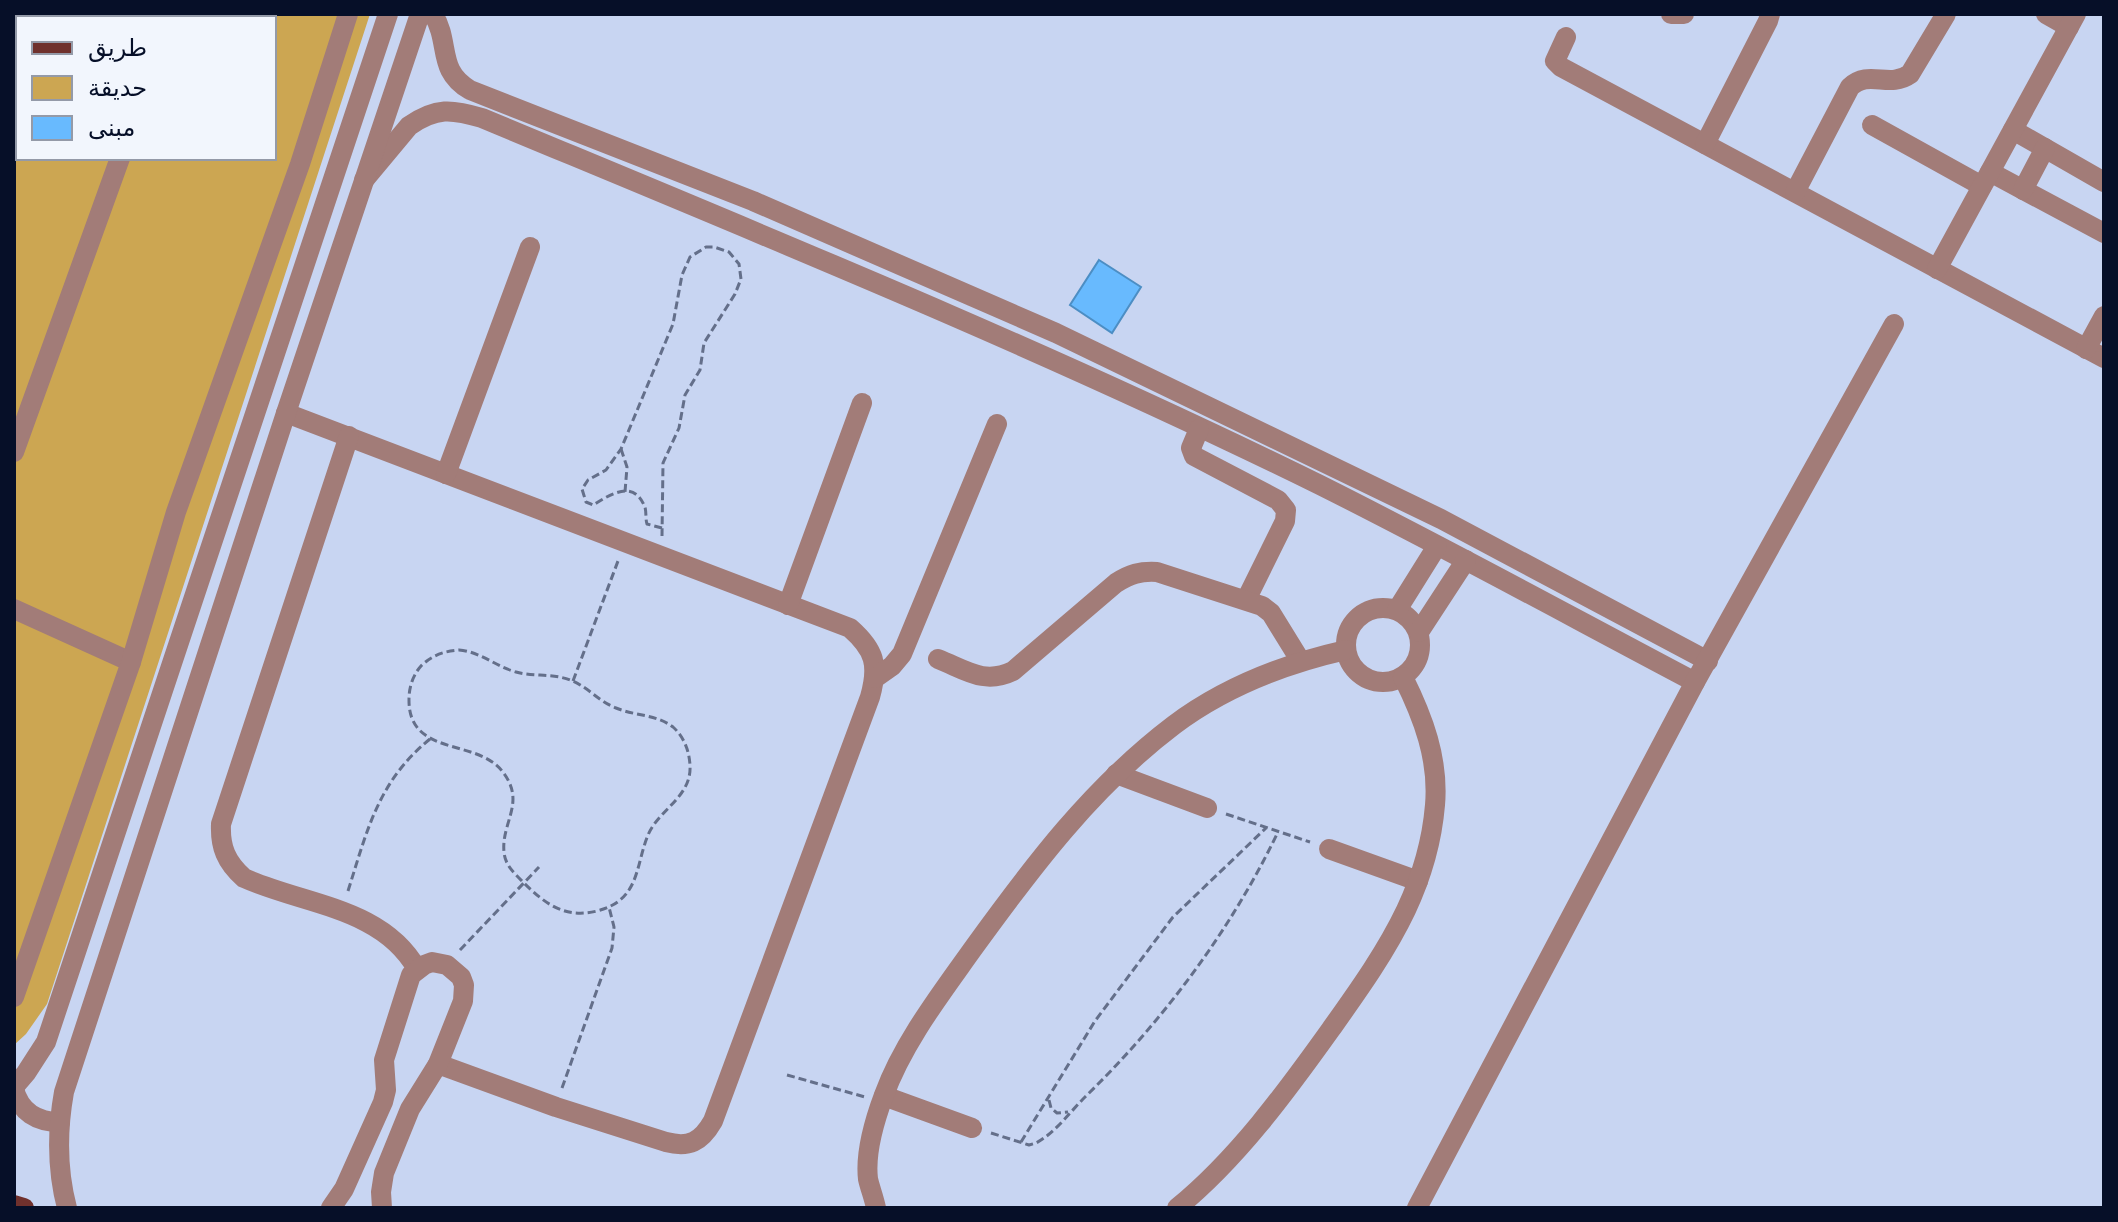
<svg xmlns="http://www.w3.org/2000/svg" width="2118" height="1222" viewBox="0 0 2118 1222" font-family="'DejaVu Sans',Cairo,sans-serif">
<rect width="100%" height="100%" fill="#c8d5f2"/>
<path fill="#cca652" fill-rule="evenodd" d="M14,14H370L47,1004L26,1034L14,1045ZM18,18H274V158H18Z"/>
<path fill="#68bafe" stroke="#4c8ec4" stroke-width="2" d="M1099,260L1141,287L1112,333L1070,305Z"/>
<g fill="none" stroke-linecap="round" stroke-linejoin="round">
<g stroke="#646f8a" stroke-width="3" stroke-dasharray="8 4" stroke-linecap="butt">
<path d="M621,449L627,467L625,492"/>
<path d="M662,528L647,524C645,518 647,510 644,505C632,478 607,497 593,505L586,502L582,489L588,480L606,470L621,449L673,324L682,275L690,257L706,247H714L729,252L739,264L741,279L735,294L704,343L700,370L685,395L679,428L663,463L662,536"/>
<path d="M459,650C481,652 495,666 516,672C533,677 552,673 570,680C587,686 598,701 616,708C635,716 656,714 673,727C684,737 689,750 690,765C692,797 659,809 648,835C635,867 640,900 597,911C565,919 545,904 523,882C514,873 505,865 504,852C501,822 527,802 502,771C476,738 408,757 409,699C409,687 413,675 421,666C432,655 445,651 459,650Z"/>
<path d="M573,681L618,561"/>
<path d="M1226,814L1310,842"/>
<path d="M348,891C367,831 378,781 430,739"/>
<path d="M460,950L539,867"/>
<path d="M787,1075L865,1097"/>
<path d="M562,1088L612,948L614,927L609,907"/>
<path d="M1049,1100L1051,1108L1057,1113L1068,1112"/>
<path d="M991,1133L1029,1145L1036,1143C1055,1133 1070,1112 1085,1097C1163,1021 1231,930 1278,832"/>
<path d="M1021,1142L1095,1021L1173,917L1266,828"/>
</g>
<g stroke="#a27c78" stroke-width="20">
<path d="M433,14C451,43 436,70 470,90L753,201L1056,333L1441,519L1708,661"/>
<path d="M1671,14H1684"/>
<path d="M2046,14L2069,27"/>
<path d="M167,18L168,14"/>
<path d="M1566,37L1555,61L1561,67L2104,358"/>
<path d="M1872,125L1982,186"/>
<path d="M2013,130L2104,182"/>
<path d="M1705,144L1768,21L1770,14"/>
<path d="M1990,172L2104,233"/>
<path d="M364,180L409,126C436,107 452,109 482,118C763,235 1046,350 1320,485C1446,548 1570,616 1695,682"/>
<path d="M2023,190L2045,148"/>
<path d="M1795,192L1850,87C1869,69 1889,89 1910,74L1946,14"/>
<path d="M1937,269L2076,14"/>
<path d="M2086,349L2104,316"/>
<path d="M286,413L850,628C875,650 879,665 870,697L713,1121C701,1142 689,1148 666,1142L556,1107L438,1064"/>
<path d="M1199,429L1191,448L1194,456L1278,500L1286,510L1285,521L1246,600"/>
<path d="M349,436L221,824C220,847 226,862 244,878C304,905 382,907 417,969"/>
<path d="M14,452L120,158"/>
<path d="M446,474L530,247"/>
<path d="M788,605L862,403"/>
<circle cx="1383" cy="645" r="37"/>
<path d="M14,609L131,662"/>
<path d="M1397,610L1437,546"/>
<path d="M1419,632L1466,560"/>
<path d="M938,659C966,670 984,685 1013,671L1116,583C1130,574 1140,571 1157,572L1262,606L1271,613L1300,660"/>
<path d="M875,678L892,666L902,654L997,424"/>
<path d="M1116,774L1207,808"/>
<path d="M1329,849L1418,881"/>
<path d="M14,997L131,662L176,512L300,164L348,14"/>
<path d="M14,1087L26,1073L46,1042L388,14"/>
<path d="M14,1089C20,1112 37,1122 60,1122"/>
<path d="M884,1096L972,1128"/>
<path d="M67,1208C57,1170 57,1131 64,1092L286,413L420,14"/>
<path d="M331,1208L344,1189L383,1102L386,1090L384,1060L411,975L424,965L432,962L447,965L461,977L464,985L463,1001L438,1064L410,1109L384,1173L381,1192L382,1208"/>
<path d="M876,1208C874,1198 870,1188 868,1179C865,1153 875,1119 884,1095C903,1043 940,995 972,950C1032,867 1092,787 1174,725C1226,686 1284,664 1346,650"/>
<path d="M1177,1208C1237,1159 1286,1092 1331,1029C1358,991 1386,952 1406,910C1421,878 1432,841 1435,805C1439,759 1423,717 1403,677"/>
<path d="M1417,1208L1695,682L1894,324"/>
</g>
<path stroke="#70312d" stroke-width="20" d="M14,1205L24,1208"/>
</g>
<rect width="2118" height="1222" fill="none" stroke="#060f28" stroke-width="32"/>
<rect x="16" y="16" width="260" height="144" fill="#f2f6fd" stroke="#949aa8" stroke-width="2"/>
<rect x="32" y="42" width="40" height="12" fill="#70312d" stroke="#949aa8" stroke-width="2"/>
<text x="88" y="56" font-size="24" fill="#060f28">طريق</text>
<rect x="32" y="76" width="40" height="24" fill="#cca652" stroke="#949aa8" stroke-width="2"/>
<text x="88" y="96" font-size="24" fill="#060f28">حديقة</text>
<rect x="32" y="116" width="40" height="24" fill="#68bafe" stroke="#949aa8" stroke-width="2"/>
<text x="88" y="136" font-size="24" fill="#060f28">مبنى</text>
</svg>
